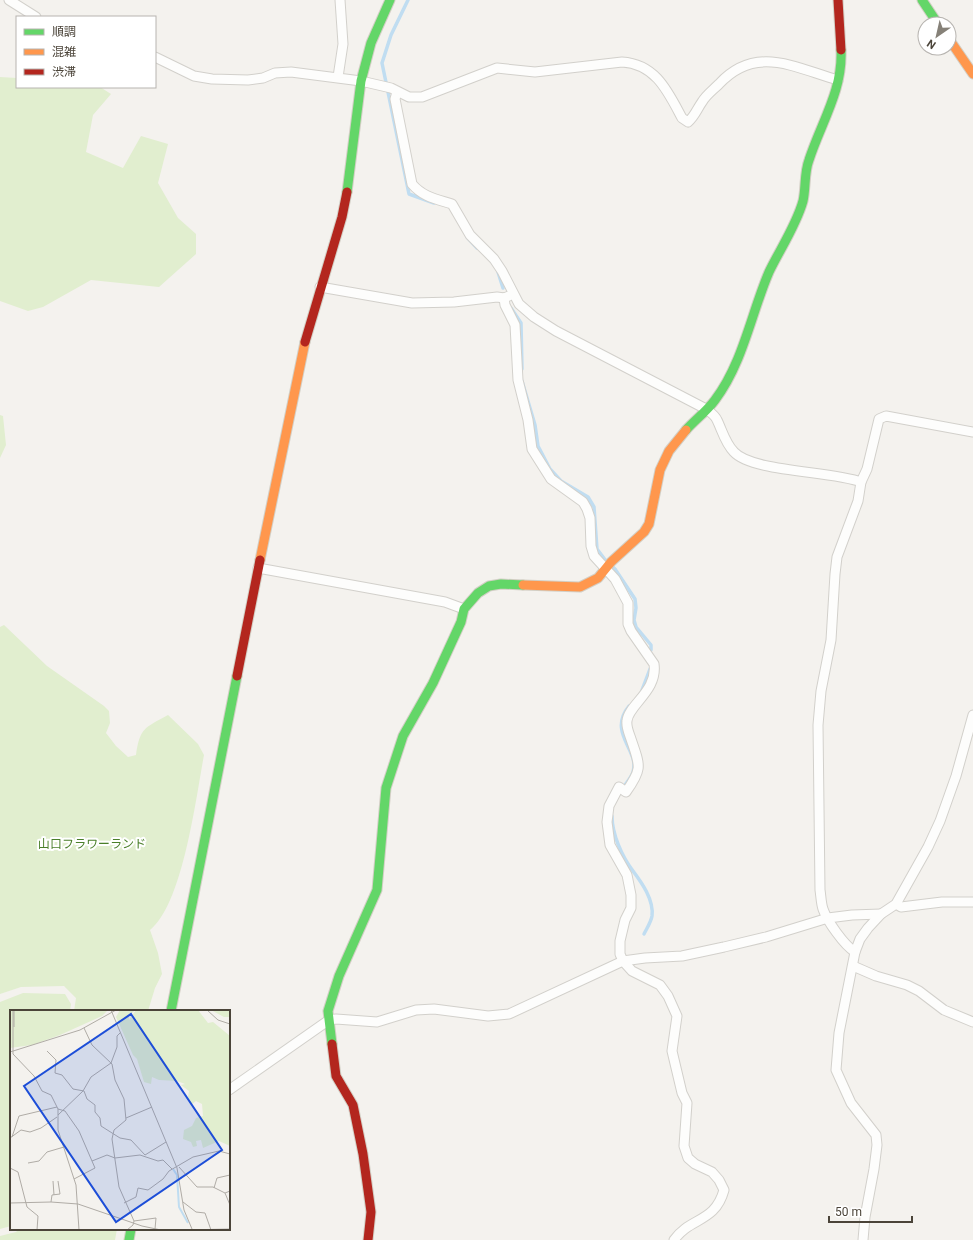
<svg xmlns="http://www.w3.org/2000/svg" width="973" height="1240" viewBox="0 0 973 1240" font-family="Roboto,'Noto Sans JP',sans-serif">
<rect width="100%" height="100%" fill="#f4f2ee"/>
<g fill="#e1eecf">
<path d="M0,77L17,78V87H100L111,94L93,115L86,152L123,168L141,136L168,144L158,183L178,218L196,234V254L159,287L91,280L43,307L28,311L0,301Z"/>
<path d="M0,415L3,416L6,445L0,458Z"/>
<path d="M4,625L47,666L104,706L109,711L110,723L106,733L116,746L128,757L136,755C140,727 145,728 168,715L198,744L204,755C196,797 183,904 150,930L158,953L162,974L155,988L148,1011H74L76,998L64,986L21,987L0,994V627Z"/>
<path d="M23,993L65,994L71,1004L70,1011H11V1226L0,1229V1002Z"/>
<path d="M19,1229H117L115,1240H0V1236L16,1232Z"/>
</g>
<g fill="none" stroke-linecap="round" stroke-linejoin="round">
<g stroke="#c0ddf1" stroke-width="3.5">
<path d="M408,0L391,35L382,63L409,194L434,203"/>
<path d="M467,237L477,248"/>
<path d="M498,272L503,288"/>
<path d="M511,308L521,323L522,369"/>
<path d="M522,381L535,425L538,446L550,469L561,481L588,497L594,507L597,549L606,561L615,569L635,599L636,608L634,620L636,627L651,645V650"/>
<path d="M642,690L650,669"/>
<path d="M623,788C626,783 631,778 633,772C640,750 607,733 629,706"/>
<path d="M612,816C612,834 622,857 633,871C642,883 654,900 652,916C651,922 647,928 644,934"/>
</g>
<defs>
<g id="street">
<path d="M9,0L36,17"/>
<path d="M155,57L194,76L212,79L248,80L263,78L275,73L291,72L361,81L391,88L409,97H422L497,68L535,72L622,62C656,64 668,92 682,118L688,122C695,116 697,109 702,102C706,95 713,90 719,84C756,44 795,68 838,80"/>
<path d="M338,77L343,44L340,0"/>
<path d="M397,92L395,99L412,184C423,197 436,199 452,204L470,235L494,259L502,271L519,304L534,317L556,331L706,409C710,412 715,415 717,420C722,430 725,443 734,452C752,472 832,471 861,482"/>
<path d="M320,287L412,303L454,302L497,297L504,298L509,296"/>
<path d="M504,298L505,305L515,325L518,380L528,420L532,449L551,479L583,502L587,509L590,518L591,546L594,556L615,579L628,603V624L631,631L654,664C658,691 628,705 627,721C626,727 629,733 631,739C640,766 643,768 626,792L619,787L609,806L607,822L610,845L627,875L631,895V908L625,920L620,941V954L623,961L632,971L660,985L668,996L677,1016L672,1051L682,1093L687,1103L684,1146L688,1158L695,1164L712,1172L719,1180L724,1190C715,1223 690,1217 674,1240"/>
<path d="M258,568L445,602L464,609"/>
<path d="M896,904L901,907L942,902H973"/>
<path d="M855,952C844,945 827,921 823,909C821,903 821,896 820,890L818,725L821,691L831,640L835,574L837,557L858,501L861,482L867,469L879,419L886,416L973,432"/>
<path d="M853,966L876,976L907,985L919,991L944,1010L973,1022"/>
<path d="M229,1090L329,1020L336,1019L377,1022L416,1010L434,1009L488,1016L509,1014L623,961L645,958L682,956L724,947L766,937L828,918L852,915L881,914"/>
<path d="M863,1240L865,1217L874,1169L877,1145L876,1135L851,1103L836,1070L839,1033L855,952L860,939L868,928L881,914L896,904L928,847L940,821L956,776L973,715"/>
</g>
<g id="fast">
<path d="M922,0L938,24"/>
<path d="M347,192L361,81L371,43L390,0"/>
<path d="M686,430C695,420 707,411 715,400C743,363 751,314 769,272C780,249 796,226 803,201C806,188 804,173 809,160C821,123 843,90 841,50"/>
<path d="M171,1011L237,676"/>
<path d="M332,1044L328,1011L339,976L377,890L386,788L403,736L433,683L461,622L464,609L478,593L489,586L501,584L523,585"/>
<path d="M129,1240L131,1229"/>
</g>
<g id="slow">
<path d="M949,39L973,74"/>
<path d="M260,560L305,342"/>
<path d="M523,585L580,587L598,578L611,562L644,532L649,524L660,470L669,451L686,430"/>
</g>
<g id="jam">
<path d="M838,0L841,50"/>
<path d="M305,342L342,217L347,192"/>
<path d="M237,676L260,560"/>
<path d="M332,1044L336,1076L353,1105L363,1154L371,1212L368,1240"/>
</g>
</defs>
<use href="#street" stroke="#d2d0cb" stroke-width="11"/>
<use href="#fast" stroke="#d3cfc5" stroke-width="11"/>
<use href="#slow" stroke="#d3cfc5" stroke-width="11"/>
<use href="#jam" stroke="#d3cfc5" stroke-width="11"/>
<use href="#street" stroke="#fdfdfc" stroke-width="9"/>
<use href="#fast" stroke="#63d668" stroke-width="9"/>
<use href="#slow" stroke="#ff974d" stroke-width="9"/>
<use href="#jam" stroke="#b3261e" stroke-width="9"/>
</g>
<g text-anchor="middle" dominant-baseline="central" stroke-width="4" stroke-linejoin="round" paint-order="stroke">
<g font-size="12" fill="#4a7f2a" stroke="#fff">
<text x="92" y="844">山口フラワーランド</text>
</g>
</g>
<g transform="translate(10 1010)">
<rect width="220" height="220" fill="#f4f2ee"/>
<path d="M0,0H98L92,6L50,25L22,35L0,38ZM110,0H125L119,6V10L126,0H188L198,13L203,12L220,26V136L209,131L193,138L191,130L186,131L187,136L183,137L181,132L173,129L174,120L182,116L186,108L193,106L192,94L186,91L181,95L178,87L179,81L171,75L175,74L167,71L149,70L142,67L141,74L134,72L127,49L123,45L106,7ZM201,0H220V7H214Z" fill="#e1eecf"/>
<path fill="none" stroke="#c0ddf1" stroke-width="2" d="M163,159L167,165L169,197L178,213"/>
<path fill="none" stroke="#b0aca6" stroke-width="1" d="M3,0V44L24,66L32,81L41,85L48,99V120L66,175L69,220M101,0L167,158L174,200L182,219M197,0L208,10L220,14M4,17V0M74,18L82,35L102,54L105,70L114,89L116,110L104,120L102,129L109,177L124,211L123,215L117,220M37,41L46,50L45,63L52,65L63,79L74,81L77,89L85,95V102L90,108L91,116L110,128L121,130L135,145M0,42L70,20L106,0M48,99L55,101L69,121L85,158L64,169M48,105L73,81L81,67L101,53L107,37V26L110,23M116,108L142,97M2,127L9,106L47,97M0,128L11,120L20,122L31,118L47,107M135,145L156,132M82,151L97,145L105,148L130,145L148,151L153,150L162,159M18,153L29,151L37,142L54,137M169,157L187,177H203L215,183L220,181M0,158L8,162L17,197L28,206L27,220M43,171L44,185M204,178L207,168L220,165M215,183L220,195M41,192L42,185L50,184L48,171M173,192L186,202L195,203L201,220M0,193L41,192L68,194L132,216L151,220M114,193L126,187L128,178L138,180L153,169L159,161L183,147L209,141L220,144M124,211L146,208L145,219M173,220L220,219"/>
<path fill="#1d4ed8" fill-opacity="0.15" stroke="#1d4ed8" stroke-width="2" d="M121,4L212,140L106,212L14,76Z"/>
<rect width="220" height="220" fill="none" stroke="#4b4439" stroke-width="2"/>
</g>
<rect x="16" y="16" width="140" height="72" fill="#ffffff" stroke="#b7b4b0"/>
<rect x="24" y="29" width="20" height="6" fill="#63d668" stroke="#b7b4b0"/>
<text x="52" y="36" font-size="12" fill="#4b4439">順調</text>
<rect x="24" y="49" width="20" height="6" fill="#ff974d" stroke="#b7b4b0"/>
<text x="52" y="56" font-size="12" fill="#4b4439">混雑</text>
<rect x="24" y="69" width="20" height="6" fill="#b3261e" stroke="#b7b4b0"/>
<text x="52" y="76" font-size="12" fill="#4b4439">渋滞</text>
<g transform="translate(937 36) rotate(214)"><circle r="19" fill="#ffffff" stroke="#b7b4b0"/>
<path d="M0-3L7 15L0 10L-7 15Z" fill="#868178"/>
<text y="-6" font-size="11" font-weight="bold" text-anchor="middle" fill="#4b4439">N</text>
</g>
<path d="M829 1216v6h83v-6" fill="none" stroke="#4b4439" stroke-width="2"/>
<text x="835" y="1216" font-size="12" fill="#4b4439" stroke="#ffffff" stroke-width="3" paint-order="stroke">50 m</text>
</svg>
